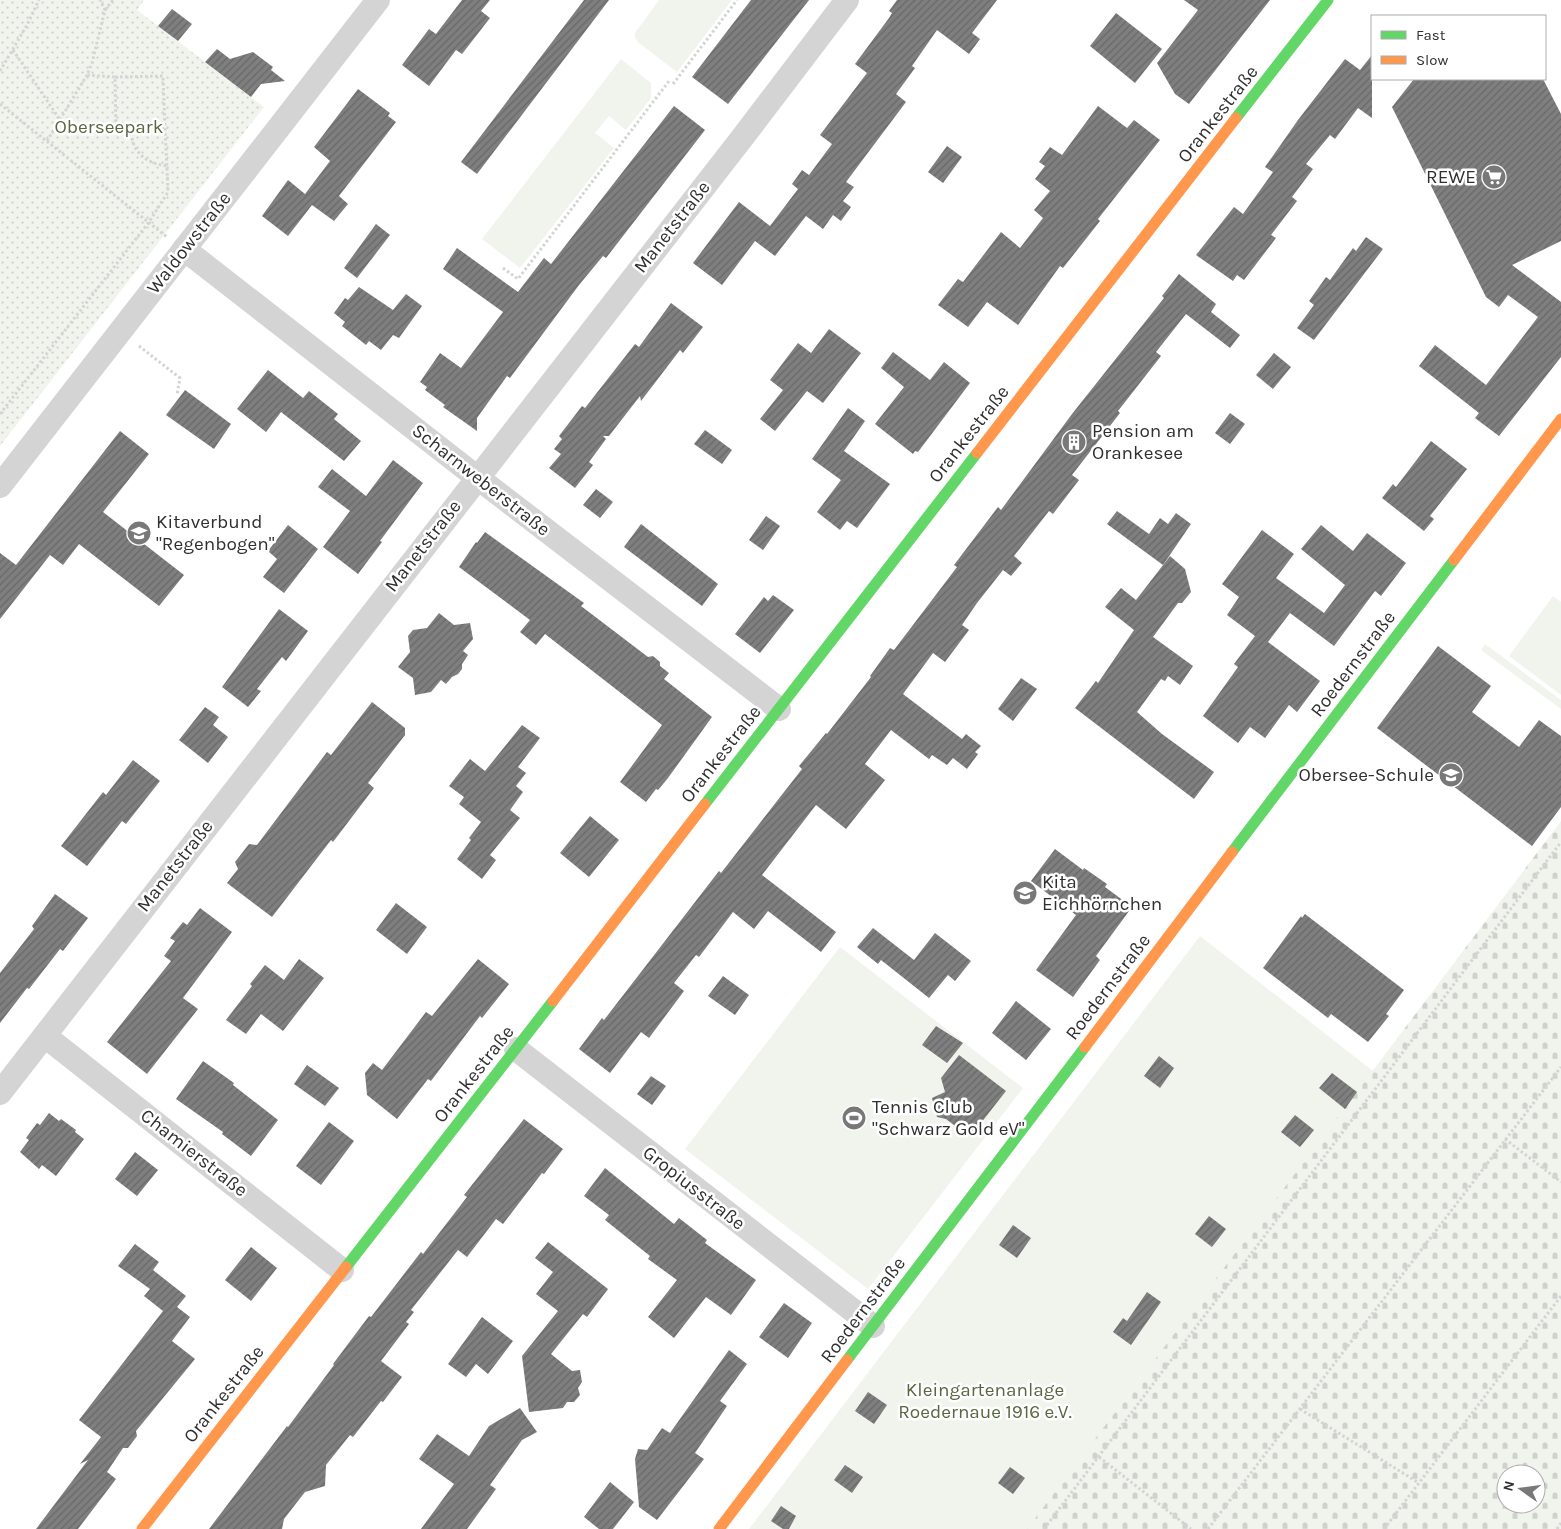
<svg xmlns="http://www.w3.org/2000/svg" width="1561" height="1529" viewBox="0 0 1561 1529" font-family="Karla,sans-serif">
<defs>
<pattern id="cemetery-stones" width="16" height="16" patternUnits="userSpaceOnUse" patternTransform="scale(1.25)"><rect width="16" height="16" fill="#f1f4ed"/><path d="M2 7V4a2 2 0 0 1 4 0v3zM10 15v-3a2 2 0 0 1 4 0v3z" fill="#cfd2cc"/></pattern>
<pattern id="park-dots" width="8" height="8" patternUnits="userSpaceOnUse" patternTransform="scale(1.25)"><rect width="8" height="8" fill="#f1f4ed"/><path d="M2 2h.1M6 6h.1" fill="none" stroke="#cfd2cc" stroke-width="1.8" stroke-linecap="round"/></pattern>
<pattern id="building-hatch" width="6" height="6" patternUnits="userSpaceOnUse" patternTransform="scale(1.25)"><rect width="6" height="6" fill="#7f7f7f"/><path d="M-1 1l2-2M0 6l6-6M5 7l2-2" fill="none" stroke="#686868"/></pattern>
</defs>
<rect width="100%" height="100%" fill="#fff"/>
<g fill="#f1f4ed">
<path d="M659,0H732L677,72L639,43L635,38V33Z"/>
<path d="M621,59L651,83V98L626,130L609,116L595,133L614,148L520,268L482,239Z"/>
<path d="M1553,596L1561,602V695L1509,656Z"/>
<path d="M1485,644L1561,700V709L1481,650Z"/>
<path d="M1200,936L1373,1071L1027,1529H749Z"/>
<path d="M840,947L1023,1088L868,1289L685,1149Z"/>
</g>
<path fill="url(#cemetery-stones)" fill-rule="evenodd" d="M1561,821V1529H1027ZM1506,1474H1536V1504H1506Z"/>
<path fill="url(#park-dots)" d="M0,0H144L137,10L264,107L0,446Z"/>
<g fill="url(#building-hatch)">
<path d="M462,0H490L481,11L490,18L462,54L456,50L429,86L402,65L429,29L436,34Z"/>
<path d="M584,0H609L477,174L461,162Z"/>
<path d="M751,0H809L728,104L692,77Z"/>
<path d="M897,0H997L972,33L980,39L969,54L937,30L912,66L915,68L896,94L906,102L846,182L854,187L843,201L851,207L841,221L833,215L823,229L806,216L775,256L755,241L722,285L693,263L739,202L770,226L798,189L792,184L802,170L809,175L832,144L820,135L867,73L855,64L889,18L892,13L889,11Z"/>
<path d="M1184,0H1270L1189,104L1175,94L1157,63L1198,10Z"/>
<path d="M172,9L192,24L178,41L158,26Z"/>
<path d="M1116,13L1162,49L1135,83L1090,46Z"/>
<path d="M217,49L230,59L253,52L273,67L271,70L285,81L261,84L251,97L205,62Z"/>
<path d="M1372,55V118L1358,108L1335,139L1330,135L1306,164L1313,169L1292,197L1297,201L1271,235L1276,238L1244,280L1237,275L1233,281L1196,255L1234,207L1243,214L1273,172L1265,167L1298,120L1345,59L1360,70Z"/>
<path d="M1414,79H1543L1561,114V241L1512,265L1561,302V357L1499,436L1475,418L1479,413L1419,366L1435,345L1486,385L1538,317L1508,295L1499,307L1486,297L1392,107Z"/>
<path d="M358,89L390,113L388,116L396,122L339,196L348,204L334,221L312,205L288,236L262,216L288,180L305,194L330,161L314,147Z"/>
<path d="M674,106L705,130L606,258L603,256L579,285L510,378L507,376L477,418V431L443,407L445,405L425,390L427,387L420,382L440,353L461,368L503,312L443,269L457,248L518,292L544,258L551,264Z"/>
<path d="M1098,106L1127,128L1134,120L1160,140L1098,219L1100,221L1063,268L1060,266L1018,325L987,302L968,327L938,305L958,279L963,282L1001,232L1020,248L1043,218L1034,210L1050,191L1035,179L1045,166L1039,162L1050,147L1062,155Z"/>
<path d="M947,146L962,157L943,183L928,172Z"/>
<path d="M376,224L390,235L357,278L344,268Z"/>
<path d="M1366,237L1383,249L1314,340L1297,328L1314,305L1309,301L1326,277L1330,280L1353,248L1356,251Z"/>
<path d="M1179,274L1216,304L1211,312L1240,335L1230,348L1186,314L1156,352L1161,356L1118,411L1120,413L1072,475L1079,480L1053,514L1049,511L1014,556L1022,563L1011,576L1003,570L977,603L962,625L969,630L945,662L933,653L903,694L962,739L966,734L981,746L975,752L978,754L967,769L953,758L947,765L932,755L929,759L891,730L865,764L885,780L846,829L816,805L762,875L836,932L821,952L768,911L754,929L733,912L699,957L696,955L674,983L684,991L649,1038L641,1032L610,1073L579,1049L602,1018L604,1020L719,871L721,873L802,769L799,766L826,733L827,734L871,677L870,676L890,648L894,650L957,567L954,565L998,507L1001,510L1072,414L1164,298L1162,296Z"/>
<path d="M359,287L393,310L406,294L422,306L399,338L393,335L381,350L369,341L366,345L342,326L345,322L334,313L345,298L348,300Z"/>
<path d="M671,303L703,327L683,353L680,350L641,401L640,396L609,436H603L606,439L589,462L593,465L575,488L549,468L561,454L554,449L562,439L559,436L582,406L585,408L635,344L639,347Z"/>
<path d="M829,329L861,353L823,403L807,391L775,431L760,419L783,390L770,380L798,343L811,353Z"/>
<path d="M893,352L930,380L944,362L970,383L918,452L915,451L913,454L875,424L904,387L881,368Z"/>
<path d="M1274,353L1291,367L1273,389L1256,375Z"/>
<path d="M268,370L303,398L309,391L338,414L334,419L361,441L344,461L281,412L266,432L237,409Z"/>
<path d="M185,390L231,424L214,449L166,415Z"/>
<path d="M848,408L865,421L844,451L890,484L857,528L847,521L840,530L817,512L841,480L812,459Z"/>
<path d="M1230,413L1245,424L1230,444L1215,433Z"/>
<path d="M705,430L732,450L722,464L694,444Z"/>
<path d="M120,431L149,454L103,512L184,575L159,606L79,544L63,565L50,555L0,619V553L16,565Z"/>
<path d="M1431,441L1467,469L1430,516L1434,519L1424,531L1382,498L1393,484L1396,487Z"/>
<path d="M393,460L423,483L380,541L382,542L358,574L323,547L350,511L318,487L332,469L366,496Z"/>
<path d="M596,489L613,502L600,518L583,505Z"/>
<path d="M1117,511L1149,534L1160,518L1168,524L1176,513L1191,524L1163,565L1107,524Z"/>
<path d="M766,516L780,526L763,550L749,540Z"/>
<path d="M641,524L718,584L702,606L624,547Z"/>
<path d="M288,525L318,549L284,593L263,577L277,559L268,551Z"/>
<path d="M1321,525L1353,551L1367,533L1406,563L1381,596L1375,591L1334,646L1290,613L1268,642L1320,681L1297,712L1289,705L1265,738L1250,727L1238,743L1203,716L1238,667L1234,664L1255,636L1227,615L1239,597L1222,584L1262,530L1294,554L1276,578L1324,613L1345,585L1301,549Z"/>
<path d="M485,532L584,603L581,606L648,657L653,656L660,662V666L669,673L664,679L712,717L668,778L658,790L656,789L646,802L620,782L662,725L545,634L536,645L520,632L530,620L459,567L476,542L477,543Z"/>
<path d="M1170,556L1185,569L1191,592L1182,603H1178L1153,637L1193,666L1180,685L1168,676L1165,681L1161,679L1137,712L1162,734L1214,772L1194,799L1075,708L1096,681L1098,683L1134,630L1105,607L1121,588L1136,600Z"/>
<path d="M773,595L794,610L760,653L735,634L764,597L768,601Z"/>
<path d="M279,609L308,631L286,661L282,657L257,689L261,691L248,707L222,687Z"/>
<path d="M439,613L454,625L470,623L473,639L463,651L468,655L462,664V669L458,674L452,677L446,684L441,680L431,692L415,695L413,678L398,667L410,652L408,636L413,630L427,628Z"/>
<path d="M1438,646L1491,686L1472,712L1519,747L1539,720L1561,736V807L1532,846L1377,728Z"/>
<path d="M1021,678L1037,689L1013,721L998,709Z"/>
<path d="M372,702L405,728V735L368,783L374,788L333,842L331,840L272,917L227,883L238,869L235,862L249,844L257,845L327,752L331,755Z"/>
<path d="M205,707L219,717L213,725L228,737L208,763L179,740Z"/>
<path d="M522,725L540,738L518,767L526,773L516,786L523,792L510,810L520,818L490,855L496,860L482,879L457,859L471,840L469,838L481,822L459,804L464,797L449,786L470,759L485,771Z"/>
<path d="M133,760L160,781L126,824L122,821L87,866L61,846L103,792L106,795Z"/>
<path d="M590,816L619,840L589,877L560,853Z"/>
<path d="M1055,849L1083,870L1084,868L1107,884L1105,887L1132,907L1096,956L1100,960L1073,997L1036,970L1076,915L1031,881Z"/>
<path d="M55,894L88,918L63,951L60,949L29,989L27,988L0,1023V973L34,929L32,926Z"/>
<path d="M396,903L427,927L407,954L376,930Z"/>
<path d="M200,908L232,932L183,998L198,1009L147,1074L107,1042L171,961L164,956L175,941L170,938L183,922L187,925Z"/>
<path d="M1305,914L1404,990L1386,1014L1389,1016L1368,1042L1331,1014L1328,1018L1263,968L1301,916L1302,918Z"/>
<path d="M873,928L914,960L935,933L971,961L955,981L948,975L929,998L881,960L878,964L857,947Z"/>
<path d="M299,959L324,978L283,1031L261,1014L246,1034L226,1020L252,986L250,984L265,965L284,980Z"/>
<path d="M478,959L509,984L482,1018L480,1016L431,1081L428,1079L397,1119L367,1095L365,1073L373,1063L382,1070L426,1012L432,1016Z"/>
<path d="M723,976L749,995L735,1015L708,996Z"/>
<path d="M1016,1001L1051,1029L1026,1060L992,1033Z"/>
<path d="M936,1026L963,1043L947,1063L922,1045Z"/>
<path d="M959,1055L1006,1091L970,1137L946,1119L937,1117L932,1098L945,1092L941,1078Z"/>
<path d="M1159,1056L1174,1068L1160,1088L1144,1076Z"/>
<path d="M203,1061L234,1083L233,1085L278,1120L251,1156L222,1134L223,1132L176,1099Z"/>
<path d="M307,1065L339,1088L325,1106L294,1084Z"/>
<path d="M1332,1073L1357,1092L1345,1109L1319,1088Z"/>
<path d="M651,1076L666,1086L652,1105L637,1094Z"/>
<path d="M49,1113L59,1121L61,1119L76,1130L75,1132L84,1139L56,1176L42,1165L39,1169L20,1152L29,1140L26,1138L37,1123L40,1125Z"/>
<path d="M1295,1115L1314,1130L1300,1147L1281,1132Z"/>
<path d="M524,1119L563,1149L544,1174L542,1173L503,1224L496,1219L467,1257L458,1250L411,1310L414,1312L406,1322L409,1324L381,1361L402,1377L383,1402L381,1401L353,1437L350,1435L326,1465L325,1486L305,1492L284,1519L282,1529H209L287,1426L288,1427L334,1365L333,1364L369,1316L371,1317L421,1252L423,1254L467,1197L464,1195Z"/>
<path d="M329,1122L354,1141L321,1185L296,1166Z"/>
<path d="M135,1152L158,1170L137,1196L115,1179Z"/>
<path d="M605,1168L674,1224L679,1218L707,1240L705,1243L756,1280L731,1315L706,1297L674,1338L648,1317L677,1280L648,1259L650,1256L605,1220L609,1215L584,1196Z"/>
<path d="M1209,1216L1226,1229L1212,1247L1195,1234Z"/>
<path d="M1013,1225L1031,1238L1017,1258L999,1245Z"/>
<path d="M548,1242L608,1289L587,1317L583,1314L551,1354L572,1371L580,1370L582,1382L578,1388L580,1395L574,1402H567L563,1408L529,1412L522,1356L558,1311L536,1294L553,1272L535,1258Z"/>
<path d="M135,1244L159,1262L153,1270L186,1296L177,1307L190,1317L172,1341L195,1359L136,1431L137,1436L128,1448H123L107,1472L116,1479L78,1529H36L88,1460L80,1464L101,1437L79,1420L163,1311L144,1296L150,1289L118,1266Z"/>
<path d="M251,1247L277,1268L251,1301L225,1280Z"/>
<path d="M1147,1292L1161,1302L1131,1345L1113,1332L1123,1318L1127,1321Z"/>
<path d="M784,1303L812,1323L788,1358L759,1337Z"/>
<path d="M482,1317L513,1341L488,1374L476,1364L466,1377L448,1364Z"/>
<path d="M729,1350L747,1364L720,1401L727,1406L695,1453L704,1459L657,1520L639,1507L635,1459L638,1449L647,1450L662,1428L670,1433Z"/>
<path d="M868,1392L887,1405L874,1424L855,1411Z"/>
<path d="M520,1408L537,1432L522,1440L490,1485L496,1489L467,1529H421L454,1484L419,1459L437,1434L469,1456L489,1426Z"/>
<path d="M845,1465L863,1477L852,1493L834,1480Z"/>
<path d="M1010,1467L1025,1478L1013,1494L998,1483Z"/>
<path d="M610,1482L634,1502L613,1529H599L584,1517Z"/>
<path d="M781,1506L796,1516L789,1529H783L771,1521Z"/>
</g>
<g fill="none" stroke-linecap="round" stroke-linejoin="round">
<g stroke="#d4d4d4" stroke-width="3" stroke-dasharray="2.5 2.5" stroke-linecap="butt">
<path d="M105,10L113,0"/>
<path d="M13,50L60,120"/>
<path d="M0,71L27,25L39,0"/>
<path d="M115,77L163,76L165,127"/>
<path d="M673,84L737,0"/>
<path d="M0,104L167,237"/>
<path d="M131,128C131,152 145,163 167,166"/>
<path d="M47,141L87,75"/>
<path d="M503,268L518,279L669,81"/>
<path d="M139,346L180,378L177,395"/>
<path d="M0,414L149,222L168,192L165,127L116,129L115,77L87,75L92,63L105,10L100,0"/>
<path d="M1505,1139L1561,1182"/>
<path d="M1300,1409L1419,1483"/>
<path d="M1099,1457L1191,1529"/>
<path d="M1044,1529L1561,842"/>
<path d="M1208,1529L1561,1067"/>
<path d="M1384,1529L1561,1296"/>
<path d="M1557,1529L1561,1523"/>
</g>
<g stroke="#d4d4d4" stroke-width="24">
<path d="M184,249L461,465L779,709"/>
<path d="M0,486L378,0"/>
<path d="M45,1036L342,1270"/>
<path d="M516,1049L873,1326"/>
<path d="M0,1093L742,138L847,0"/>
</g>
<g stroke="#63d668" stroke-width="11">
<path d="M1236,118L1328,0"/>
<path d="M705,804L977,453"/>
<path d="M1232,852L1454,560"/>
<path d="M346,1267L553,1001"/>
<path d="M847,1360L1085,1047"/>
</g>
<g stroke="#ff974d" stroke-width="11">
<path d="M977,453L1236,118"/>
<path d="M1454,560L1561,419"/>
<path d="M553,1001L705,804"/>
<path d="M1085,1047L1232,852"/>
<path d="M142,1529L346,1267"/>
<path d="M719,1529L847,1360"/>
</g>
</g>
<defs>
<symbol id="supermarket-disc" viewBox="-11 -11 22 22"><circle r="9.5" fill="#787878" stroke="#fff"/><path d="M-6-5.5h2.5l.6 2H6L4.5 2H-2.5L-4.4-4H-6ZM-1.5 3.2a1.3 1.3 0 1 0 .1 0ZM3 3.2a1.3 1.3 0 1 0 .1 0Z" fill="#fff"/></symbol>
<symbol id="building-disc" viewBox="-11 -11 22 22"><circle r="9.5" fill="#787878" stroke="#fff"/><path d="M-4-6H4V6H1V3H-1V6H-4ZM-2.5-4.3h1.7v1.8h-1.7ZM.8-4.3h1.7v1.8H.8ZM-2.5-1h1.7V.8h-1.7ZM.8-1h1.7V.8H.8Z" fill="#fff"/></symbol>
<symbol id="school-disc" viewBox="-11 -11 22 22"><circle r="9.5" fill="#787878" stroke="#fff"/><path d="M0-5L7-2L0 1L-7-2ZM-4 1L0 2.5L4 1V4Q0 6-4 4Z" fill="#fff"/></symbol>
<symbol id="stadium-disc" viewBox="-11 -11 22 22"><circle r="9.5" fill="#787878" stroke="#fff"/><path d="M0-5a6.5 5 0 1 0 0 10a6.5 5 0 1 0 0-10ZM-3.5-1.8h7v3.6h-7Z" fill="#fff"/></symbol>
</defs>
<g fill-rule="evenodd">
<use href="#supermarket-disc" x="1480" y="163" width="28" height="28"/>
<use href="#building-disc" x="1060" y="428" width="28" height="28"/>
<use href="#school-disc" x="125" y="519" width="28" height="28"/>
<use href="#school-disc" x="1437" y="761" width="28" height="28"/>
<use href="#school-disc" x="1011" y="879" width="28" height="28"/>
<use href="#stadium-disc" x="840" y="1104" width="28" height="28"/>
</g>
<g text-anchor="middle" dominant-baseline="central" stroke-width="5" stroke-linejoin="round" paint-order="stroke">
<g font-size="19" fill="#2f2f2f" stroke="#fff">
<text transform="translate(1218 114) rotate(-52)">Orankestraße</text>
<text transform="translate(672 227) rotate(-52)">Manetstraße</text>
<text transform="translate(189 243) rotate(-52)">Waldowstraße</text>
<text transform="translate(969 434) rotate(-52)">Orankestraße</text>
<text transform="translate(481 480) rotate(38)">Scharnweberstraße</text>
<text transform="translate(423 546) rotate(-52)">Manetstraße</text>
<text transform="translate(1353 664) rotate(-53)">Roedernstraße</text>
<text transform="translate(721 754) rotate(-52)">Orankestraße</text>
<text transform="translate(175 866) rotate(-52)">Manetstraße</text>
<text transform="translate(1108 987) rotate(-53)">Roedernstraße</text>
<text transform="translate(474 1074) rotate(-52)">Orankestraße</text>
<text transform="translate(194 1153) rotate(38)">Chamierstraße</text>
<text transform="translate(694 1188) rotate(38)">Gropiusstraße</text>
<text transform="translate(863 1310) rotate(-53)">Roedernstraße</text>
<text transform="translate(224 1394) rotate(-52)">Orankestraße</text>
</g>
<g font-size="19" fill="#556840" stroke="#fff">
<text x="109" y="127">Oberseepark</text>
<text x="985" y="1390">Kleingartenanlage<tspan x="985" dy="22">Roedernaue 1916 e.V.</tspan></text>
</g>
<g font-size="19" fill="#2f2f2f" stroke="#fff" text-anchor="start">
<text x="1476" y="177" text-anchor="end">REWE</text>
<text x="1092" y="431">Pension am<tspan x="1092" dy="22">Orankesee</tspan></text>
<text x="156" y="522">Kitaverbund<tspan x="156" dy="22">"Regenbogen"</tspan></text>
<text x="1434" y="775" text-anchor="end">Obersee-Schule</text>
<text x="1042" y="882">Kita<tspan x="1042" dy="22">Eichhörnchen</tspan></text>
<text x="872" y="1107">Tennis Club<tspan x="872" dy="22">"Schwarz Gold eV"</tspan></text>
</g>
</g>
<rect x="1371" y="15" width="175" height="65" fill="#ffffff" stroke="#acacac"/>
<rect x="1381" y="31" width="25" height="8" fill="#63d668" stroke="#acacac"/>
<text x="1416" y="40" font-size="15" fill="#2f2f2f">Fast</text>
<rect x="1381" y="56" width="25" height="8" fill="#ff974d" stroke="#acacac"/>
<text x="1416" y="65" font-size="15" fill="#2f2f2f">Slow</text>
<g transform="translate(1521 1489) rotate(284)"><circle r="24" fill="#ffffff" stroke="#acacac"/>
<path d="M0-4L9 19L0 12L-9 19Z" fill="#787878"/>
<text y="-8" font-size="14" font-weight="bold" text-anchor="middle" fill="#2f2f2f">N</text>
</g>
</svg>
